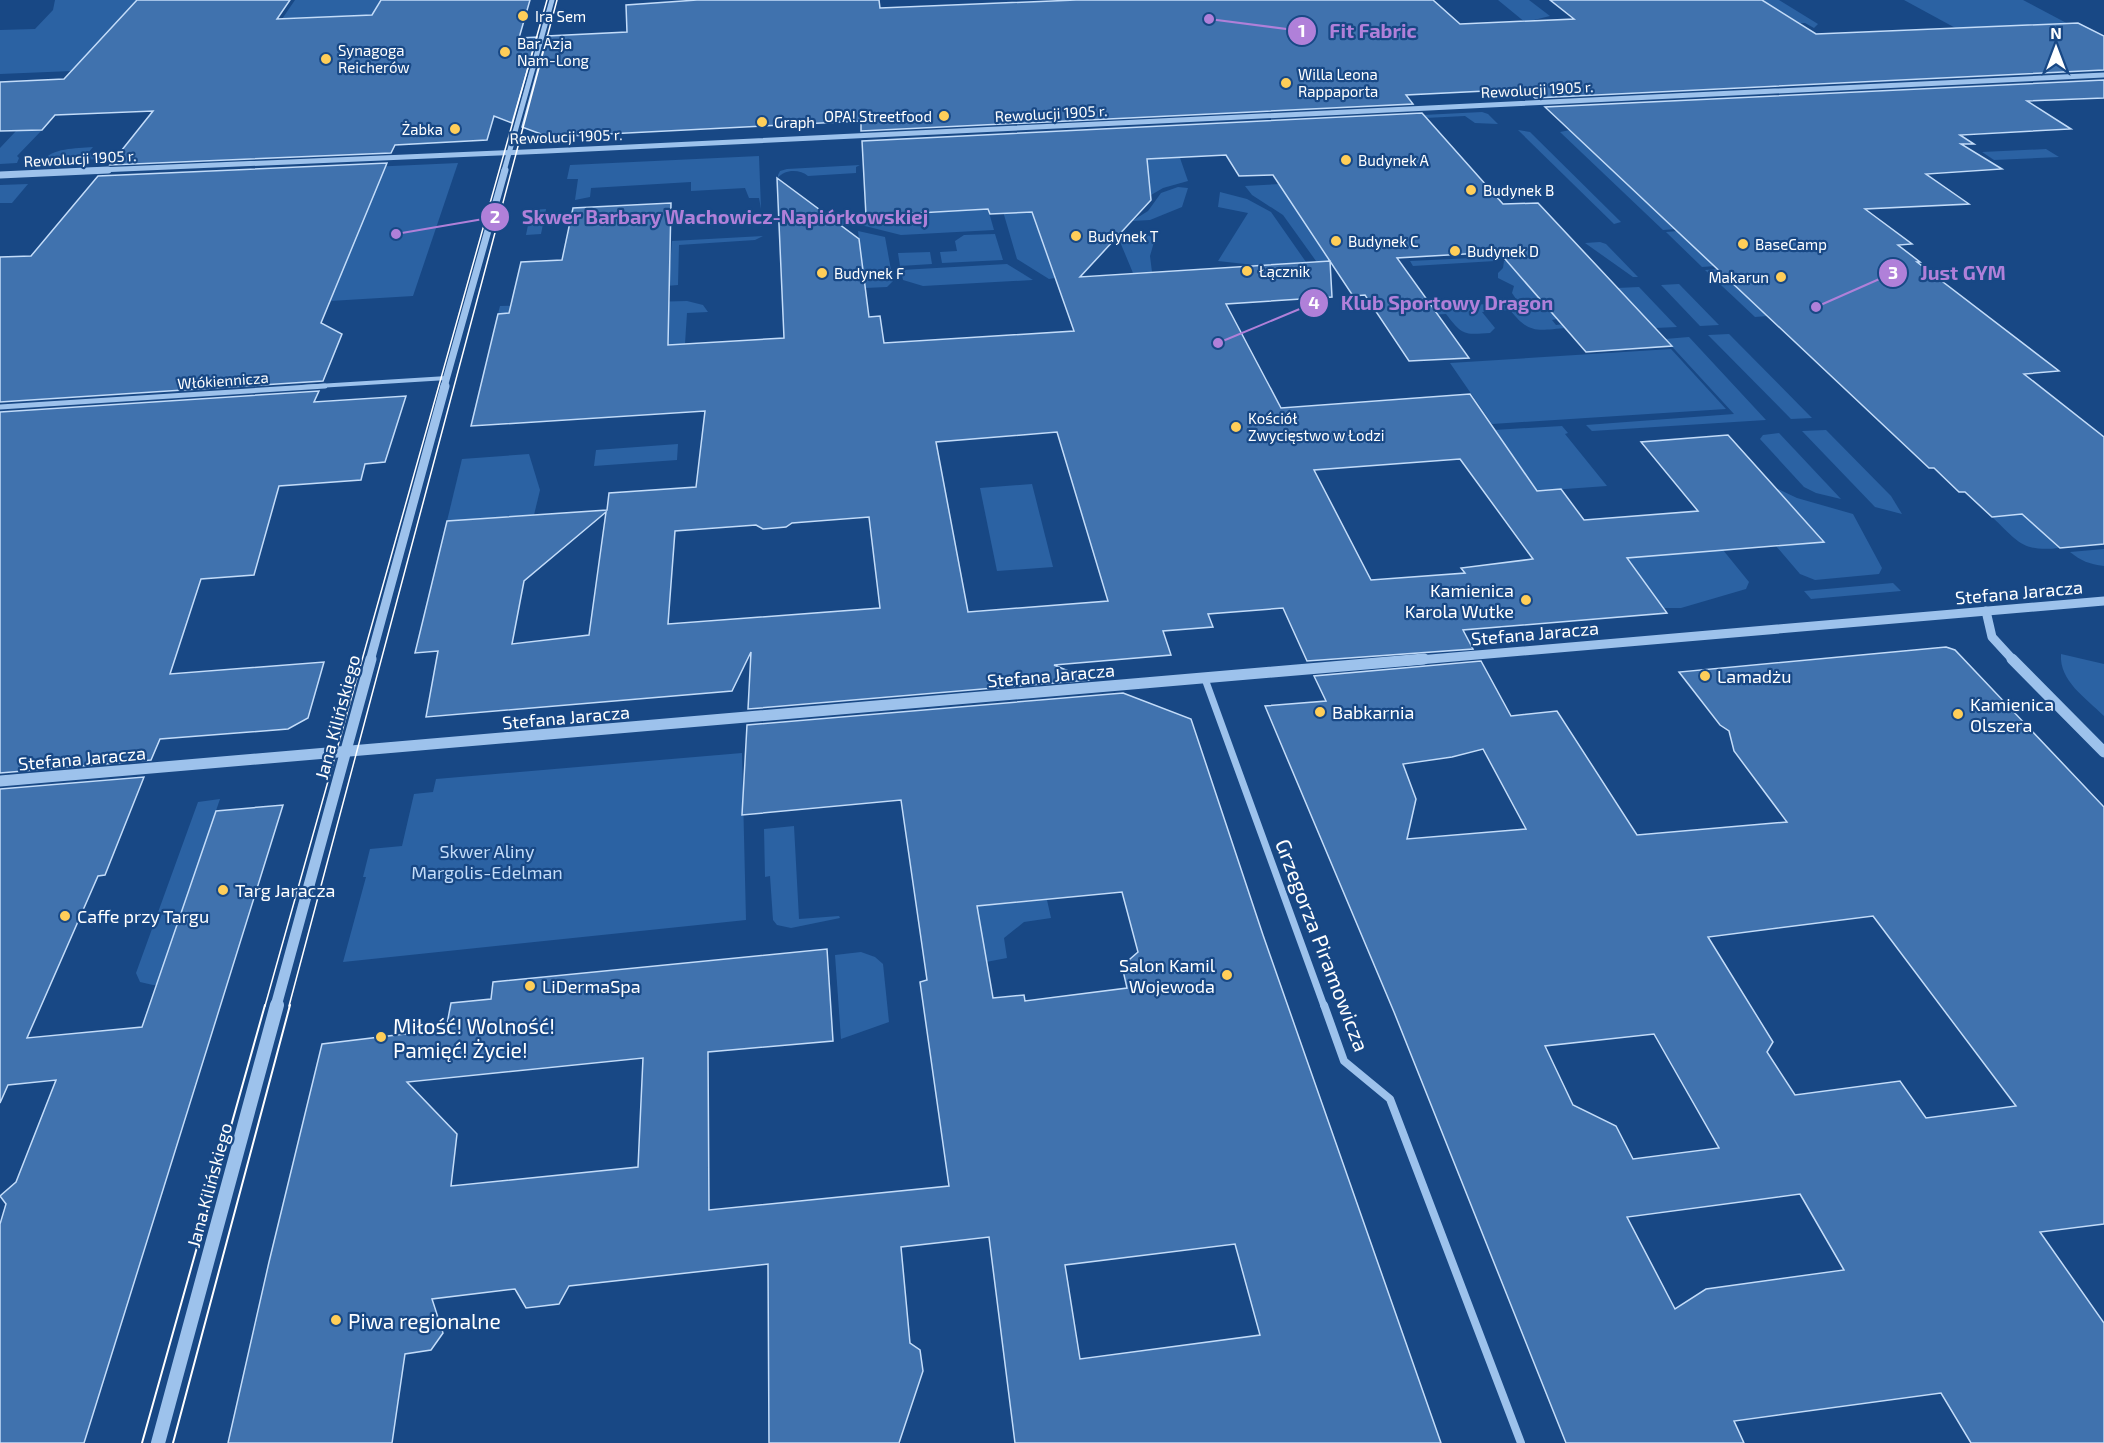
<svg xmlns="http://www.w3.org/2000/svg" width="2104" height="1443" viewBox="0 0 2104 1443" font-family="'Exo 2',sans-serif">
<rect width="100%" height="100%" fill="#184885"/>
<g fill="#2b62a3">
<path d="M55,0H137L72,71L0,74V30L35,29L53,10Z"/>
<path d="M295,0H380L372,15L282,19Z"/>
<path d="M1498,0H1529L1550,16L1534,20L1586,72Z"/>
<path d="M1762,0H1779L1818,24L1814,28L1805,23H1800Z"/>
<path d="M1904,0H2023L2074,27L1961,31Z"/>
<path d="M1482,112L1488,114L1498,124L1475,123L1465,116L1224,128L1223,125Z"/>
<path d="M42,130L17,156L19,158L17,163L0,164V148L16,131Z"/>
<path d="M1518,130L1530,132L1621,222L1614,224Z"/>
<path d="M1570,130L1676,229L1663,230L1560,132Z"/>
<path d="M93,147L88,153L123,152L118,158L41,162C54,147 74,149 93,147Z"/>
<path d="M2046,149L2059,157L1994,160L1982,152Z"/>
<path d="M759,156L761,209L759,198H749L745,188L691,191V182L591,188L590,197L575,200L578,179H567L570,165Z"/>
<path d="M1180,158L1188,181L1163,188L1151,195L1149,186L1042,165Z"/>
<path d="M458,163L413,296L330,301L348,168Z"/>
<path d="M860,165L856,167V173L808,176C800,169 784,169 778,178V175L780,171L787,169Z"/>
<path d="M28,184L12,203H0V185Z"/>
<path d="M1280,184L1331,263L1316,261L1283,215L1252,195L1245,186Z"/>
<path d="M1178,187L1188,188L1182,207L1150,220L1132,221L1148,211L1161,193Z"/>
<path d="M1220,192L1247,199L1271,212L1306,262L1263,266L1218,261L1248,213L1218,207Z"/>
<path d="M1030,207L1041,239L1062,238L1042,242L1055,278L1049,279L1017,259L1002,208Z"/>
<path d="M546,209L541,234L526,235L531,210Z"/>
<path d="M988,209L994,230L901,235L857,224L826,226V218Z"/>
<path d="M858,231L885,237L893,281L887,287L865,288Z"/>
<path d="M1678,231L1716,266L1702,267L1666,232Z"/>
<path d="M1140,233L1150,236L1154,242L1150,256L1152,272L1133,273L1118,237H1112L1111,235Z"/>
<path d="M995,234L1003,260L942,263L940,252L957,251L955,241L964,235Z"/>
<path d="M763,236L755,240L679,245L678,285L654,287L669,281L672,241Z"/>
<path d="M1600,242L1606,244L1638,277H1633L1585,243Z"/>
<path d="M930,252L932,264L900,266L898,253Z"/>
<path d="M1492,257L1495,261L1413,266L1410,261Z"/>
<path d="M1512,260L1557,319L1552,320L1556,325L1564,324L1567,328C1537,330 1530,335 1510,310L1482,312L1495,328L1490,333C1464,335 1462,335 1446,314L1416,316L1410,309L1518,302L1512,293L1514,286L1498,278V273L1503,268L1504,261Z"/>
<path d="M1007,264L1033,280L923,286L903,280L901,270Z"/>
<path d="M1719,269L1768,316L1755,317L1705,270Z"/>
<path d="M1679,284L1719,325L1700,326L1661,285Z"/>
<path d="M1639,287L1677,327L1655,328L1617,288Z"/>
<path d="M687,301L703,305L708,312L687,313L685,344L675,356L589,308L498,314L500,306Z"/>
<path d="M1729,334L1812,418L1791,419L1708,335Z"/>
<path d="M1689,337L1766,420L1592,431L1586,425L1734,414L1665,339Z"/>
<path d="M1671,349L1726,409L1492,424L1450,363Z"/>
<path d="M1562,426L1568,433L1565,434L1607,486L1537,491L1494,430Z"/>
<path d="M1826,430L1891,496L1902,514L1875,507L1802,431Z"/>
<path d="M1779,433L1841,499L1816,493L1804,487L1760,439L1763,435Z"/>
<path d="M678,444L677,460L594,466L596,450Z"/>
<path d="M529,454L540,490L534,515L447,521L462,459Z"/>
<path d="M1032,484L1053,567L997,571L980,488Z"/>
<path d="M1778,489L1797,498L1853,514L1882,568L1879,574L1815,580L1800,574L1776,546L1823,541L1775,490Z"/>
<path d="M2022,514L2060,548C2021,552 2019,542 1992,517Z"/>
<path d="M2104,549V566C2089,564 2081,561 2070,552Z"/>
<path d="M1723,550L1749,582L1746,589L1681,608H1664L1641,577L1626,578L1612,559Z"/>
<path d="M1893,583L1901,591L1811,599L1804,591Z"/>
<path d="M2061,654L2104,664V716C2086,698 2059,681 2061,654Z"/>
<path d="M742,753L746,920L343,962L366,877H363L370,849L402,846L414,794L433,792L436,779Z"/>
<path d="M220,799L164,963L225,979L153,985L140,982L136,973L198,802Z"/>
<path d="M794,826L799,919L839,916L840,918L791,928L777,925L773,920L770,876L765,877L764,829Z"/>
<path d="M1047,900L1051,918L1024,922L1004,938L1007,958L986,962L977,906Z"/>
<path d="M861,952L875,957L883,964L889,1022L841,1039L835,955Z"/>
</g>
<g fill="#4072ae" stroke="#c3dcf9" stroke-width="1.5" fill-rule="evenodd">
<path d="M137,0H290L277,19L372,15L381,0H530L519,38L537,37L512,123L494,116L487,140L395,145L391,153L110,165L153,111L55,115L42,130L0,131V82L64,79Z"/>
<path d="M697,0H879L880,8L1076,0H1433L1460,24L1574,19L1550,0H1762L1816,34L2078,23L2104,36V70L1535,98L1526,89L1406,95L1413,104L861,131V121L549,137L522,127L547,36L627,32L626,5Z"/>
<path d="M2104,80V98L2027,101L2071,129L1960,135L1974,144H1961L2002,169L1926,174L1969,204L1865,209L1912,244L1898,245L1920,262H1917L2059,371L2024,374L2104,437V544L2060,548L2022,514L1992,517L1965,492H1959L1934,468H1929L1545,107Z"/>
<path d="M1422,113L1503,204L1538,203L1672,346L1586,352L1499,252L1397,258L1469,358L1409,361L1365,295L1353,296L1273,175L1239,176L1226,155L1147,159L1151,200L1080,277L1330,261L1332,297L1226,304L1281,408L1470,394L1537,491L1561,489L1584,520L1698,511L1641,442L1728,435L1824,542L1627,558L1667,613L1463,630L1473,649L1307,661L1283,608L1208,614L1213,627L1163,631L1171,655L1054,665L1090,680L748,709L751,652L732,691L426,717L438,651L415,653L447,521L607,510L609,493L696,487L705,411L471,426L498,314L509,313L521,262L562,260L573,208L671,203L668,345L784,338L777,178L859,239L869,317L880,316L884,343L1074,331L1032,212L990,214L988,209L866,216L862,141ZM1057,432L1108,601L968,612L936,442ZM1460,459L1533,559L1461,568L1465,573L1371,580L1314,470ZM606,512L589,635L512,644L524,581ZM869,517L880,608L668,624L675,531L756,525L763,529L786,527L792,523Z"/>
<path d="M387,163L321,323L342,334L323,381L0,402V257L31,256L98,176Z"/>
<path d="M319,391L314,402L406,396L385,462L365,464L361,480L279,486L254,575L201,579L170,674L324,662L308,718L288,729L160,739L151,760L0,773V412Z"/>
<path d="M1946,647L1955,650L2104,807V1224L2040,1232L2104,1323V1443H1971L1941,1393L1734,1421L1744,1443H1566L1394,1012L1265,706L1326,701L1314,676L1481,661L1511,716L1557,711L1637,835L1787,822L1734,751L1729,731L1720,725L1679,672ZM1483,749L1526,829L1407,839L1416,799L1403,764L1452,757ZM1873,916L2016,1106L1926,1118L1900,1081L1795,1095L1767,1052L1773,1042L1708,937ZM1654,1034L1719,1148L1633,1159L1616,1126L1573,1105L1545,1046ZM1800,1194L1844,1270L1706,1289L1675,1309L1627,1217Z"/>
<path d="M1123,693L1191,719L1263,935L1441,1443H1015L989,1237L901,1247L910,1343L920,1350L923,1371L899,1443H769L768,1264L569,1286L559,1304L526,1308L515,1289L432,1299L443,1333L431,1350L405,1354L392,1443H228L269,1262L322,1044L446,1029L451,1003L491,999L493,982L827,949L833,1041L708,1052L709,1210L949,1186L920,982L927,980L901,800L742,815L747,725ZM1122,892L1138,952L1122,966L1127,988L1025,1001L1024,995L993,998L977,906ZM643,1058L638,1167L451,1186L457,1134L407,1082ZM1235,1244L1260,1335L1080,1359L1065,1265Z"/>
<path d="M144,777L105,875L98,876L27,1038L142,1027L216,811L283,805L84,1443H0V1224L6,1204L0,1196L16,1182L56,1080L8,1085L0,1103V789Z"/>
</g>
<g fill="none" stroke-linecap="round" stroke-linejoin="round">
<path stroke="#9dc2ec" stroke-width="4" d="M302,387L447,378"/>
<path stroke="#9dc2ec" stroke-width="5" d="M0,407L325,386"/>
<path stroke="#9dc2ec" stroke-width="7" d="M1205,679L1324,1006"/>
<path stroke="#9dc2ec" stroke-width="8" d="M1324,1005L1344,1061L1390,1099L1521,1443"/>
<g stroke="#9dc2ec" stroke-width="5">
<path d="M76,171L547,151L2104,75"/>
<path d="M504,171L552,0"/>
</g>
<g stroke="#9dc2ec" stroke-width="7">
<path d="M0,175L108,170"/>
<path d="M444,387L505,170"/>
</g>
<g stroke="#9dc2ec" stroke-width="9">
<path d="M1986,611L1992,637L2014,661"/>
<path d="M370,661L445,386"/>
<path d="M1407,661L2104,601"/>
</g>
<g stroke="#9dc2ec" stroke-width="11">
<path d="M2012,659L2104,752"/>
<path d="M0,781L1424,659"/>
<path d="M276,1006L371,659"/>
</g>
<path stroke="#9dc2ec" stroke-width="14" d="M158,1443L277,1005"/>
<g stroke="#fff" stroke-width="1.5">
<path d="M265,1006L547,0"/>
<path d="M289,1006L557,0"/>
</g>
<g stroke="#fff" stroke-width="2">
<path d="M142,1443L265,1005"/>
<path d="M173,1443L290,1005"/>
</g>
</g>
<g fill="#ffce59" stroke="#184885" stroke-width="2">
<circle cx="523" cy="16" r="6"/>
<circle cx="505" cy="52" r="6"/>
<circle cx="326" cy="59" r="6"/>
<circle cx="1286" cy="83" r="6"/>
<circle cx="944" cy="116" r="6"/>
<circle cx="762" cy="122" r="6"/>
<circle cx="455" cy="129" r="6"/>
<circle cx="1346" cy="160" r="6"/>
<circle cx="1471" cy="190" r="6"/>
<circle cx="1076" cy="236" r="6"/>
<circle cx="1336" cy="241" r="6"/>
<circle cx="1743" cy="244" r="6"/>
<circle cx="1455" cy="251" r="6"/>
<circle cx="1247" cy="271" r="6"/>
<circle cx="822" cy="273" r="6"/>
<circle cx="1781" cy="277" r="6"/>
<circle cx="1236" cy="427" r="6"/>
<circle cx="1526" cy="600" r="6"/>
<circle cx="1705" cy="676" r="6"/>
<circle cx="1320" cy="712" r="6"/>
<circle cx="1958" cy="714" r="6"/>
<circle cx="223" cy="890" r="6"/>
<circle cx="65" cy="916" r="6"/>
<circle cx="1227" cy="975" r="6"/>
<circle cx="530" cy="986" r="6"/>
<circle cx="381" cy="1037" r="6"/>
<circle cx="336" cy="1320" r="6"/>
</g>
<g text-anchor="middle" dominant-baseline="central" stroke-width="4.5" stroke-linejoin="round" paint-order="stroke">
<g font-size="15" fill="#fff" stroke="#184885" text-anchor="start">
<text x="535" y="16">Ira Sem</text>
<text x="517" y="43">Bar Azja<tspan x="517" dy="17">Nam-Long</tspan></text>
<text x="338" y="50">Synagoga<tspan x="338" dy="17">Reicherów</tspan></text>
<text x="1298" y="74">Willa Leona<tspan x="1298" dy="17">Rappaporta</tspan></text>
<text x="932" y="116" text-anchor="end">OPA! Streetfood</text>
<text x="774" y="122">Graph</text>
<text x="443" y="129" text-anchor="end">Żabka</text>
<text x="1358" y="160">Budynek A</text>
<text x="1483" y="190">Budynek B</text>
<text x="1088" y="236">Budynek T</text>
<text x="1348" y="241">Budynek C</text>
<text x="1755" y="244">BaseCamp</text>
<text x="1467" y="251">Budynek D</text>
<text x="1259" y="271">Łącznik</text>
<text x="834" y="273">Budynek F</text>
<text x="1769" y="277" text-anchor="end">Makarun</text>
<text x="1248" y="418">Kościół<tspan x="1248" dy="17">Zwycięstwo w Łodzi</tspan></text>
</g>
<g font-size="15" fill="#fff" stroke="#184885">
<text transform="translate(1537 89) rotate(-3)">Rewolucji 1905 r.</text>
<text transform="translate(1051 113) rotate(-3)">Rewolucji 1905 r.</text>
<text transform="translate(566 136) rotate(-2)">Rewolucji 1905 r.</text>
<text transform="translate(80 158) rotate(-3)">Rewolucji 1905 r.</text>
<text transform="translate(223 380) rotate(-4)">Włókiennicza</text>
</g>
<g font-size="18" fill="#fff" stroke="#184885" text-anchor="start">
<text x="1514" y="590" text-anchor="end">Kamienica<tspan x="1514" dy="21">Karola Wutke</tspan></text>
<text x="1717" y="676">Lamadżu</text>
<text x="1970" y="704">Kamienica<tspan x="1970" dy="21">Olszera</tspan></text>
<text x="1332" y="712">Babkarnia</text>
<text x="235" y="890">Targ Jaracza</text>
<text x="77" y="916">Caffe przy Targu</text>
<text x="1215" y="965" text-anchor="end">Salon Kamil<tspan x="1215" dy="21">Wojewoda</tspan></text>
<text x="542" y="986">LiDermaSpa</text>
</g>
<g font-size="18" fill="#fff" stroke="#184885">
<text transform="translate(2019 592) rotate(-5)">Stefana Jaracza</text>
<text transform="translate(1535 633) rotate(-5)">Stefana Jaracza</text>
<text transform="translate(1051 675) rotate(-5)">Stefana Jaracza</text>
<text transform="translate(337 717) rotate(-75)">Jana Kilińskiego</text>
<text transform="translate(566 717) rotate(-5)">Stefana Jaracza</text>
<text transform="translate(82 758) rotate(-5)">Stefana Jaracza</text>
<text transform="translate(209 1185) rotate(-75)">Jana Kilińskiego</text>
</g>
<g font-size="18" fill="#c3dcf9" stroke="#184885">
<text x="487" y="851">Skwer Aliny<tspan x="487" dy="21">Margolis-Edelman</tspan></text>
</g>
<g font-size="21" fill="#fff" stroke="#184885">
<text transform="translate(1323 945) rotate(69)">Grzegorza Piramowicza</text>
</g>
<g font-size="21" fill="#fff" stroke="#184885" text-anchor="start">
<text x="393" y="1025">Miłość! Wolność!<tspan x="393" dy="24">Pamięć! Życie!</tspan></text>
<text x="348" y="1320">Piwa regionalne</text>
</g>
</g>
<path fill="none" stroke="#b080d9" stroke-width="2" d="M1209 19L1302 31M396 234L495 217M1816 307L1893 273M1218 343L1314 303"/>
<g fill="#b080d9" stroke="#184885" stroke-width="2">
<circle cx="1209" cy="19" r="6"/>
<circle cx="396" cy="234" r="6"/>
<circle cx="1816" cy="307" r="6"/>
<circle cx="1218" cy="343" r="6"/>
<circle cx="1302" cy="31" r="15"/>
<circle cx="495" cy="217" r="15"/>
<circle cx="1893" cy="273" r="15"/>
<circle cx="1314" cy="303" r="15"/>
</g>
<g font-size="18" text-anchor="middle" font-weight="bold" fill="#fff">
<text x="1302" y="37">1</text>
<text x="495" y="223">2</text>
<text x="1893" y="279">3</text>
<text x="1314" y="309">4</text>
</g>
<g font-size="20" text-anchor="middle" font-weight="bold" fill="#b080d9" stroke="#184885" stroke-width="4.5" stroke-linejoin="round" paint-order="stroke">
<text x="1373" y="38">Fit Fabric</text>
<text x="725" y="224">Skwer Barbary Wachowicz-Napiórkowskiej</text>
<text x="1963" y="280">Just GYM</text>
<text x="1447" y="310">Klub Sportowy Dragon</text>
</g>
<g transform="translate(2056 48)" stroke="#184885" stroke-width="4.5" paint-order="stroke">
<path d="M0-4.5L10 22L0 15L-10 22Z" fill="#ffffff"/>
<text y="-9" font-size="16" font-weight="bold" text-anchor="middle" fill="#ffffff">N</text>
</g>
</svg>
